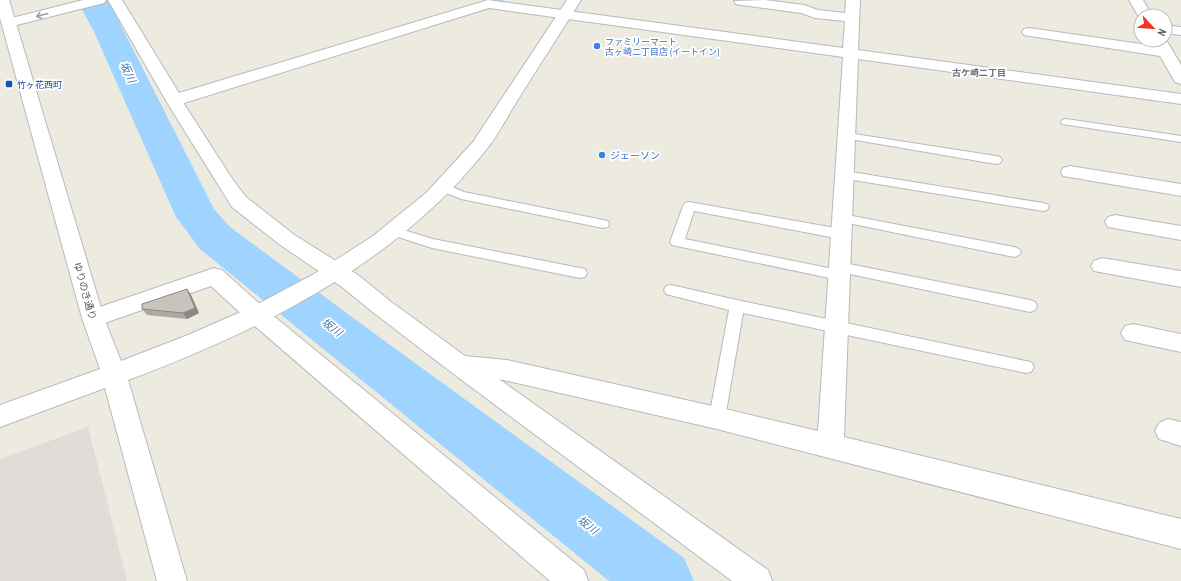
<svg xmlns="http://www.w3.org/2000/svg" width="1181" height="581" viewBox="0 0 1181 581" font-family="'PT Sans Narrow','Noto Sans JP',sans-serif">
<rect width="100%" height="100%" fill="#edeae0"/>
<path fill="#e0ddd8" d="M88,427L127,581H0V459Z"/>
<path fill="#9ed4ff" d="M77,0H109L123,22L93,30Z"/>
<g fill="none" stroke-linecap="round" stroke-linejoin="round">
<path fill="#9ed4ff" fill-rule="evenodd" d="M498,0H504L500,2H498Z"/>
<path fill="#9ed4ff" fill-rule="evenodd" d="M80,0H108L214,209L230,227L386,342L684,558L694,581H609L200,249L176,217Z"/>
<defs>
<g id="lane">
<path d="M1066,119L1181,136V142L1062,124L1061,122L1062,120Z"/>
<path d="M848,133L996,156L1000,157L1002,160L1000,163L996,164L844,138L842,136L844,134Z"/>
<path d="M845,171L1043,203L1047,204L1049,207L1047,210L1043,211L841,178L839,175L841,172Z"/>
<path d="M443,183L464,192L603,220L608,221L609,224L608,227L603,228L461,199L439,190L437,187L439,184Z"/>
<path d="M689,202L841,229L846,231L847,234L846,237L841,239L694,211L685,239L833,269L832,267L834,263L839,262L1030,300L1035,302L1037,306L1035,310L1030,312L845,273L846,275L844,279L839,280L672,245L670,242L683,206L685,203Z"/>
<path d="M842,214L1014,247L1019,249L1021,252L1019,255L1014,257L838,221L836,218L838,215Z"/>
<path d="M394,227L433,239L580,268L585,269L587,273L585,277L580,278L432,248L389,234L388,231L389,228Z"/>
<path d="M671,285L737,300L1026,361L1031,362L1034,367L1031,372L1026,373L743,313L725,418L723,423L717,425L711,423L709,418L729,310L666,294L664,290L666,286Z"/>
</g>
<g id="street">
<path d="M83,0H106L104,3L9,27L4,26L2,23L4,20Z"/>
<path d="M108,0H122L179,93L488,0L843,48L845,21L815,18L801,13L741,5L736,4L734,1L765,0L804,5L818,10L845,13L846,0H860L858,50L1181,94V104L858,59L844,437L1181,519V549L717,429L499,379L768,570L772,581H732L451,372L374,313L342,287L279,244L232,207L168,104ZM489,8L843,57L818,431L717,407L507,360L465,356L390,301L358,275L293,234L246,197L233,180L184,104V103Z"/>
<path d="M1129,0H1143L1152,16H1141L1140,19Z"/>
<path d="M1165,25L1181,27V35L1165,33Z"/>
<path d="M1029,28L1155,46L1152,40H1165V38L1181,65V84L1175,82L1160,56L1024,35L1022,32L1024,29Z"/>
<path d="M1070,166L1181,184V196L1063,176L1061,172L1063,168Z"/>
<path d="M1115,215L1181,226V240L1108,227L1105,222L1108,217Z"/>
<path d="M1102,258L1181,271V287L1094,271L1091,266L1094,261Z"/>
<path d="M214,268L222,270L265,309L584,570L588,581H550L249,321L211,286L93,327L85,324L82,318L85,312Z"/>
<path d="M1133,324L1181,334V352L1125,340L1121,333L1125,326Z"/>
<path d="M1168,419L1181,422V446L1159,439L1155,431L1159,423Z"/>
</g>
<path id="secondary" d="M0,0H9L104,318L121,361L188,335L252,307L314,274L373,236L426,193L473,142L567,0H581C560,34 538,67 517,101C507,117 498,135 486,150C396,264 261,330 128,380L187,581H157L105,388L0,427V405L100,369L82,318L0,18Z"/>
</defs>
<use href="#lane" stroke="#b6b9be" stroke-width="2"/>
<use href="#street" stroke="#b6b9be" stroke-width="2"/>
<use href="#secondary" stroke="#b6bac0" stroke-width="2"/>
<use href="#lane" fill="#fff" fill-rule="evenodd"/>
<use href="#street" fill="#fff" fill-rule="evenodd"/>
<use href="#secondary" fill="#fff" fill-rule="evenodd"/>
</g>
<path fill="#aca9a3" d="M187,289L191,295L199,313L187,319L147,315L142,309Z"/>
<path fill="#8c8984" d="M187,289L191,295L199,313L187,319L183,313Z"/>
<path fill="#c8c4bd" stroke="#8c8984" d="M187,289L195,308L183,313L142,309V304Z"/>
<defs><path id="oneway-shaft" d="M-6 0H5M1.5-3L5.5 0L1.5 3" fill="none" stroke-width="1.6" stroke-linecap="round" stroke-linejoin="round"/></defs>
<use stroke="#9b9ea1" href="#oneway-shaft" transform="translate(42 15) rotate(165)"/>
<g fill="#3f7fe0" stroke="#fff" stroke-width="1.5">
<circle cx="597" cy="46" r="4"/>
<circle cx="602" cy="155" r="4"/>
</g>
<rect fill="#1a4fb4" stroke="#fff" stroke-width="1.5" x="5" y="80" width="8" height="8" rx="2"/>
<g text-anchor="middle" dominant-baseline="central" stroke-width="3.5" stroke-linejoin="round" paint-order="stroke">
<g font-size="9" fill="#366cbe" stroke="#fff" text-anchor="start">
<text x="605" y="41">ファミリーマート<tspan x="605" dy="10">古ヶ崎二丁目店 (イートイン)</tspan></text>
</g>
<g font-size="9" font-weight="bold" fill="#6a6f74" stroke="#fff">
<text x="979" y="72">古ケ崎二丁目</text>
</g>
<g font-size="9" fill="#164399" stroke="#fff" text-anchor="start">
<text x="17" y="84">竹ヶ花西町</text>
</g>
<g font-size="10" fill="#366cbe" stroke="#fff" text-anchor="start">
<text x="610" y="155">ジェーソン</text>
</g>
<g font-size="10" fill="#595d62" stroke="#fff">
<text transform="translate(85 291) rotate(74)">ゆりのき通り</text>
</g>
<g font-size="11" font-style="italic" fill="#3974b4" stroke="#fff">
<text transform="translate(128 72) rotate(65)">坂川</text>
<text transform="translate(332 327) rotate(38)">坂川</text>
<text transform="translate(588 525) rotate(38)">坂川</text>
</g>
</g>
<g transform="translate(1153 28) rotate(116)"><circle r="19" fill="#ffffff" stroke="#bdbec0"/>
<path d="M0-3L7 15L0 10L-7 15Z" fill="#ee3624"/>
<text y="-6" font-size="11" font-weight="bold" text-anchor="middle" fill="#595d62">N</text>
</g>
</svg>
